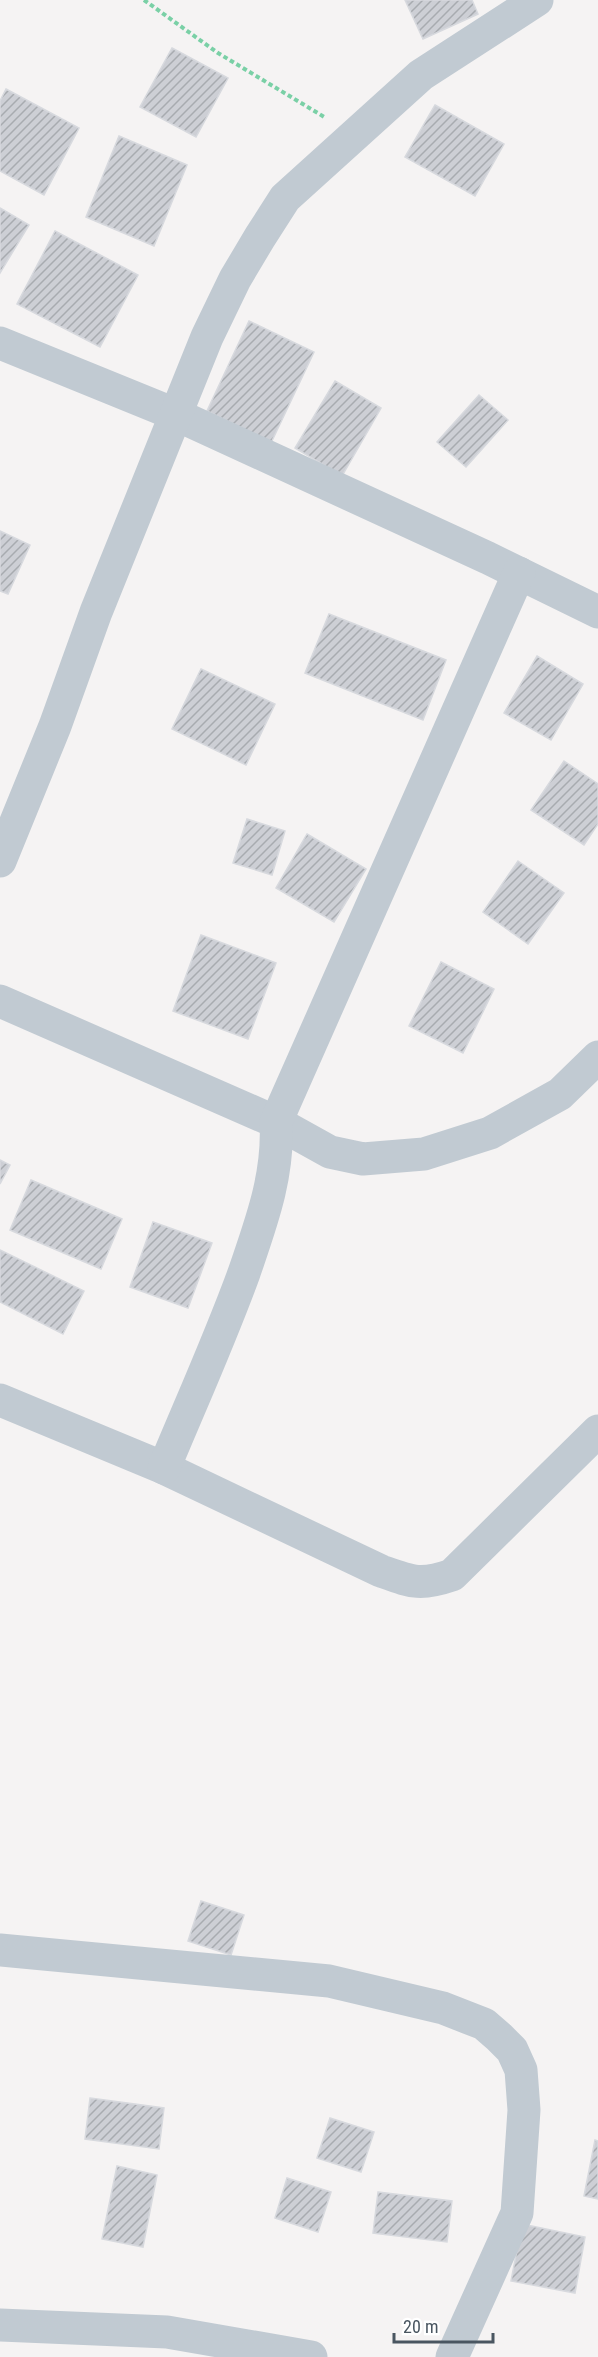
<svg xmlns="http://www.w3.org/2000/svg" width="598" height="2357" viewBox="0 0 598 2357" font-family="'Roboto Condensed',sans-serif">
<defs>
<pattern id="building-hatch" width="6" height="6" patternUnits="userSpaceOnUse" patternTransform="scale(1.5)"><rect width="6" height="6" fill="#cdcfd5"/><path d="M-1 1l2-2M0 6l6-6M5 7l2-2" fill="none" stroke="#a8abb0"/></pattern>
</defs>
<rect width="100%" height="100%" fill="#f5f3f3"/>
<g fill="url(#building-hatch)" stroke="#d7d9de" stroke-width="1.5">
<path d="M405,0H472L478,14L423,39Z"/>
<path d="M172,48L228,78L196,137L140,107Z"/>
<path d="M6,89L79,128L44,195L0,171V101Z"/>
<path d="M435,105L504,144L475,196L405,157Z"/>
<path d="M119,136L187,165L154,246L86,217Z"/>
<path d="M0,208L29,225L0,273Z"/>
<path d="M55,231L138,275L100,347L17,304Z"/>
<path d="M249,321L314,352L271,443L207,411Z"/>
<path d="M335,381L381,408L342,476L295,448Z"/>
<path d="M479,395L508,420L466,467L437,442Z"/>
<path d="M0,531L30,545L8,594L0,591Z"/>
<path d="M329,614L446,660L423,720L305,673Z"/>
<path d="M537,656L583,684L551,740L504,713Z"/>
<path d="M201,669L275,704L246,765L172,729Z"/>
<path d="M564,761L598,784V824L584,845L531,810Z"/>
<path d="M247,819L285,831L272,875L233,863Z"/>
<path d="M307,834L366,869L334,922L276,888Z"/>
<path d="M518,861L564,893L528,944L483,912Z"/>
<path d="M201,935L276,963L248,1039L173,1011Z"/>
<path d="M441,962L494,989L463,1053L409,1026Z"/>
<path d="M0,1160L10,1165L0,1184Z"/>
<path d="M31,1180L122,1219L101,1269L10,1230Z"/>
<path d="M153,1222L212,1243L188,1308L130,1287Z"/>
<path d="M0,1250L84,1291L63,1334L0,1302Z"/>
<path d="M201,1901L244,1915L231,1955L188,1941Z"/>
<path d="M90,2098L164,2108L159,2149L85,2139Z"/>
<path d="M330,2118L374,2132L361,2172L317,2158Z"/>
<path d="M595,2140L598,2141V2199L584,2196Z"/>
<path d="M117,2166L157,2175L143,2247L102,2239Z"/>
<path d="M287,2178L331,2192L318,2232L275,2218Z"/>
<path d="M378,2192L452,2201L447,2242L373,2233Z"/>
<path d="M522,2224L585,2237L575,2293L511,2281Z"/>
</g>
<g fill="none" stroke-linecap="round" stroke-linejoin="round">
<path stroke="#7ad0a6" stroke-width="4" stroke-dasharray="4.5 3" stroke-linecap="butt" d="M144,0L218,53L326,118"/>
<g stroke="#c1cad2" stroke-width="33">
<path d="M0,343L177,415L488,558L598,612"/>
<path d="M0,861L55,726L96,612L207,337L235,279L260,237L285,198L421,75L537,0"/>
<path d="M0,1001L276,1122L330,1152L363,1159L424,1154L490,1133L560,1094L598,1057"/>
<path d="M0,1400L164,1468L381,1571C412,1582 420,1586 452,1575L598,1431"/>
<path d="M164,1468C191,1403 220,1339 244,1273C261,1223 279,1176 276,1122L519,573"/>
<path d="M0,1950L329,1981L443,2008L484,2024L499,2037L512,2050L521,2070L524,2110L517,2213L452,2357"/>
<path d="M0,2325L167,2332L311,2357"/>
</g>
</g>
<path d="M394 2333v9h99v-9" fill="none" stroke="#4a5661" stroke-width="3"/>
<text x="403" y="2333" font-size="18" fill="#4a5661" stroke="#ffffff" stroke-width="4.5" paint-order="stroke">20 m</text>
</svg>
